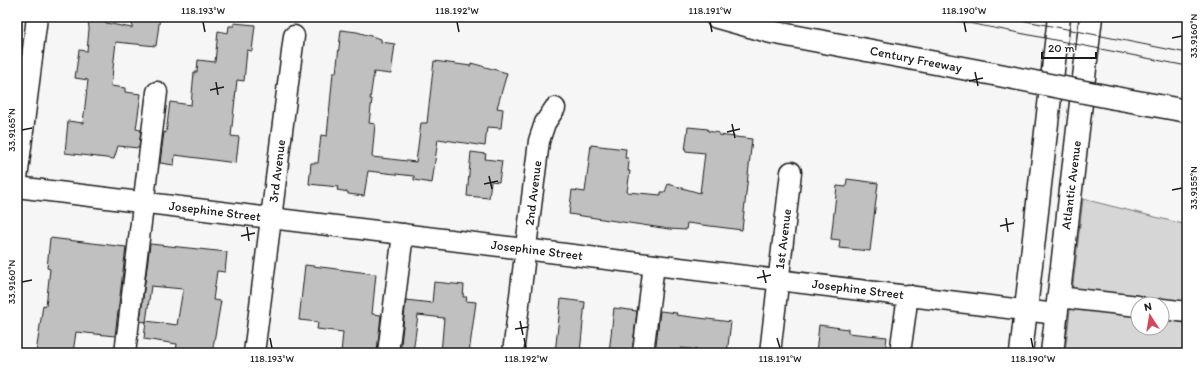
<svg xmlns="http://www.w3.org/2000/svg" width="1204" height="370" viewBox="0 0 1204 370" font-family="Itim,sans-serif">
<rect width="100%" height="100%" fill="#f6f6f6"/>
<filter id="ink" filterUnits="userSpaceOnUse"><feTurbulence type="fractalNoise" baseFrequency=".025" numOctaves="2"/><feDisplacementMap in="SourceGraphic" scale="8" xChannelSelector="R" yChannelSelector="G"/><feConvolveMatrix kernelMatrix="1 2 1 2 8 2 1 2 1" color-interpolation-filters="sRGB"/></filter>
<g filter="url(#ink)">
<path fill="#d6d6d6" stroke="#797979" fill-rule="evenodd" d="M1083,199L1187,225V353H1065ZM1138,304H1162V328H1138Z"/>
<g fill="#c0c0c0" stroke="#1c1c1c">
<path d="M88,17H106V23L132,28L133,20H141V17H160L156,46L116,42L111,86L125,88V92L141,94L136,129L141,130L139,148L118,146L114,159L65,153L68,121L83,123L88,80L75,78L79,50L87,51L89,29Z"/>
<path d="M234,23L255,25L252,51L247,50L244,81L237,80L231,136L239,137L236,163L175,155L174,165L160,163L164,132L166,133L170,102L191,105L194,72H197L198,60L215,62L218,31L228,33L229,26H234Z"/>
<path d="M341,30L357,32L381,39V42L395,44L391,74L374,72L370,99H372L369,123L375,124L372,157L416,162L421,123H427L434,61L471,66V63L507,73L497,108L503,109L501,128L487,127L485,146L438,139L432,183L414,180V176L368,171L364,196L348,194V192L337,190L338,187L309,184L311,163H318L321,135L327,136L333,73H336Z"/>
<path d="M688,127L708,129V131L719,133V135L752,139L742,230L687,223L686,230L669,229L569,214L572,190L585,192L591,145L626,149L625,158H628L629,161L628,171H630L627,192L661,195V192H665L668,184L700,193L705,153L685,151Z"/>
<path d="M471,152L486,154L485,159L502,161L499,182L491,181L489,198L467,196Z"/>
<path d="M847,179L878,183L870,251L839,248L840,240L831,239L837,186L846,187Z"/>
<path d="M50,238L126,247L115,336L76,332L73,353H36L43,305L46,306L50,269L47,268Z"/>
<path d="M150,244L227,252L225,272L217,271L213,300L221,301L212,353H176L177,344L144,339L146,321L177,325L183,289L151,286L146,322L140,321Z"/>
<path d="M305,265L376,274L372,314L381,315L377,353H341L343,332L317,329L318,322L299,320Z"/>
<path d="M434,282L464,285L463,297H467L466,301L476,302L469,353H441L444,318L418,315L413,353H400L406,300L432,303Z"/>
<path d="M561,299L585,302L580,353H555Z"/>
<path d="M614,308L637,311L632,353H609Z"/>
<path d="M660,311L677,313L676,315L731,322L727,353L681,348L680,353H655Z"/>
<path d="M819,325L848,329V333L887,337L885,353H816Z"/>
</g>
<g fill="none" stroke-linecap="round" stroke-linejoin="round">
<defs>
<g id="minor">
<path d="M17,179L37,17"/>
<path d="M17,187L1056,314"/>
<path d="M1058,297L1138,306"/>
<path d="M1162,309L1187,312"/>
<path d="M125,353L157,92"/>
<path d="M254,353L294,36"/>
<path d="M388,353L403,234"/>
<path d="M513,353L539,141L545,123L555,108"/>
<path d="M643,353L654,265"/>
<path d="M770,353L791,172"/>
<path d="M900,353L908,295"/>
</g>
<g id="major">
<path d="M1021,353L1059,17"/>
<path d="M1052,353L1091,17"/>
</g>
<g id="highway">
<path d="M717,17L771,32L994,74"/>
<path d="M1115,98L1187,111"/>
</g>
</defs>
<use href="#minor" stroke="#1c1c1c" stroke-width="23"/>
<use href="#major" stroke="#1c1c1c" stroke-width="25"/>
<use href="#highway" stroke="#1c1c1c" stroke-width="25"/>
<use href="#minor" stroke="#fff" stroke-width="20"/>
<use href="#major" stroke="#fff" stroke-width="22"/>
<use href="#highway" stroke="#fff" stroke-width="22"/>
<g stroke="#1c1c1c" stroke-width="1">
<path d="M938,17L1187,66"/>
<path d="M1006,17L1187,53"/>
</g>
<defs>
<path id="highway-bridge" d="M994,74L1115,98"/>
</defs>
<use href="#highway-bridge" stroke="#1c1c1c" stroke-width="25" stroke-linecap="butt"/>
<use href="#highway-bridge" stroke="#fff" stroke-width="22"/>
</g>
</g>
<path fill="none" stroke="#1c1c1c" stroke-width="1.5" d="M203,22L205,32M457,22L459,32M710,22L712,32M964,22L966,32M1172,38L1182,36M975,72L978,86M969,81L983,78M216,82L218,95M210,90L224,87M732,124L735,138M22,130L32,128M727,132L740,129M489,176L492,189M484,184L498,181M1172,190L1182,188M1006,218L1008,232M1000,226L1014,223M247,227L249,241M241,236L255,233M763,270L766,283M757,278L771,275M22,282L32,280M520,321L523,335M515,329L528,327M270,338L272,348M524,338L526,348M777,338L780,348M1031,338L1033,348"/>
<g text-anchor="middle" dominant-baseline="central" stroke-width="3" stroke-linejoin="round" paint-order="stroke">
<g font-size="13" fill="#1c1c1c" stroke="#fff">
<text transform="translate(916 59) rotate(11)">Century Freeway</text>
<text transform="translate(277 171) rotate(-83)">3rd Avenue</text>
<text transform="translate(1071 185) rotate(-83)">Atlantic Avenue</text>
<text transform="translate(533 193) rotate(-83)">2nd Avenue</text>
<text transform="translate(215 211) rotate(7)">Josephine Street</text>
<text transform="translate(783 239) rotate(-83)">1st Avenue</text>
<text transform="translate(537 250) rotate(7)">Josephine Street</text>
<text transform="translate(858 289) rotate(7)">Josephine Street</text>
</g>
</g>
<rect width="1204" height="370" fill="none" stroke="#fff" stroke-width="44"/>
<g transform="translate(1150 316) rotate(348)"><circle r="19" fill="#ffffff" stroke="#a4a4a4"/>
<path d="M0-3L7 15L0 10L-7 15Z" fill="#d1495b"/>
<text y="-6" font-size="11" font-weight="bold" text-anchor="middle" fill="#1c1c1c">N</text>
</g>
<path d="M1042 52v6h54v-6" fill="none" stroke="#1c1c1c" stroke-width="2"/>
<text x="1048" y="52" font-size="12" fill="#1c1c1c" stroke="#ffffff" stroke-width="3" paint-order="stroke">20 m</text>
<rect x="22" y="22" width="1160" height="326" fill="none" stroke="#1c1c1c" stroke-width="1.5"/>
<g font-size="10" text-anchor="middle" fill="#1c1c1c">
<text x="203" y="14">118.193°W</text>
<text x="457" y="14">118.192°W</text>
<text x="710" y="14">118.191°W</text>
<text x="964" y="14">118.190°W</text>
<text transform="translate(1193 36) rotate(-90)" y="4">33.9160°N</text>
<text transform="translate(11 130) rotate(-90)" y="4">33.9165°N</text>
<text transform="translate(1193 188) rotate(-90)" y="4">33.9155°N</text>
<text transform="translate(11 282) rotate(-90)" y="4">33.9160°N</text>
<text x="272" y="362">118.193°W</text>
<text x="526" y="362">118.192°W</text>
<text x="780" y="362">118.191°W</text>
<text x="1033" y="362">118.190°W</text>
</g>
</svg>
